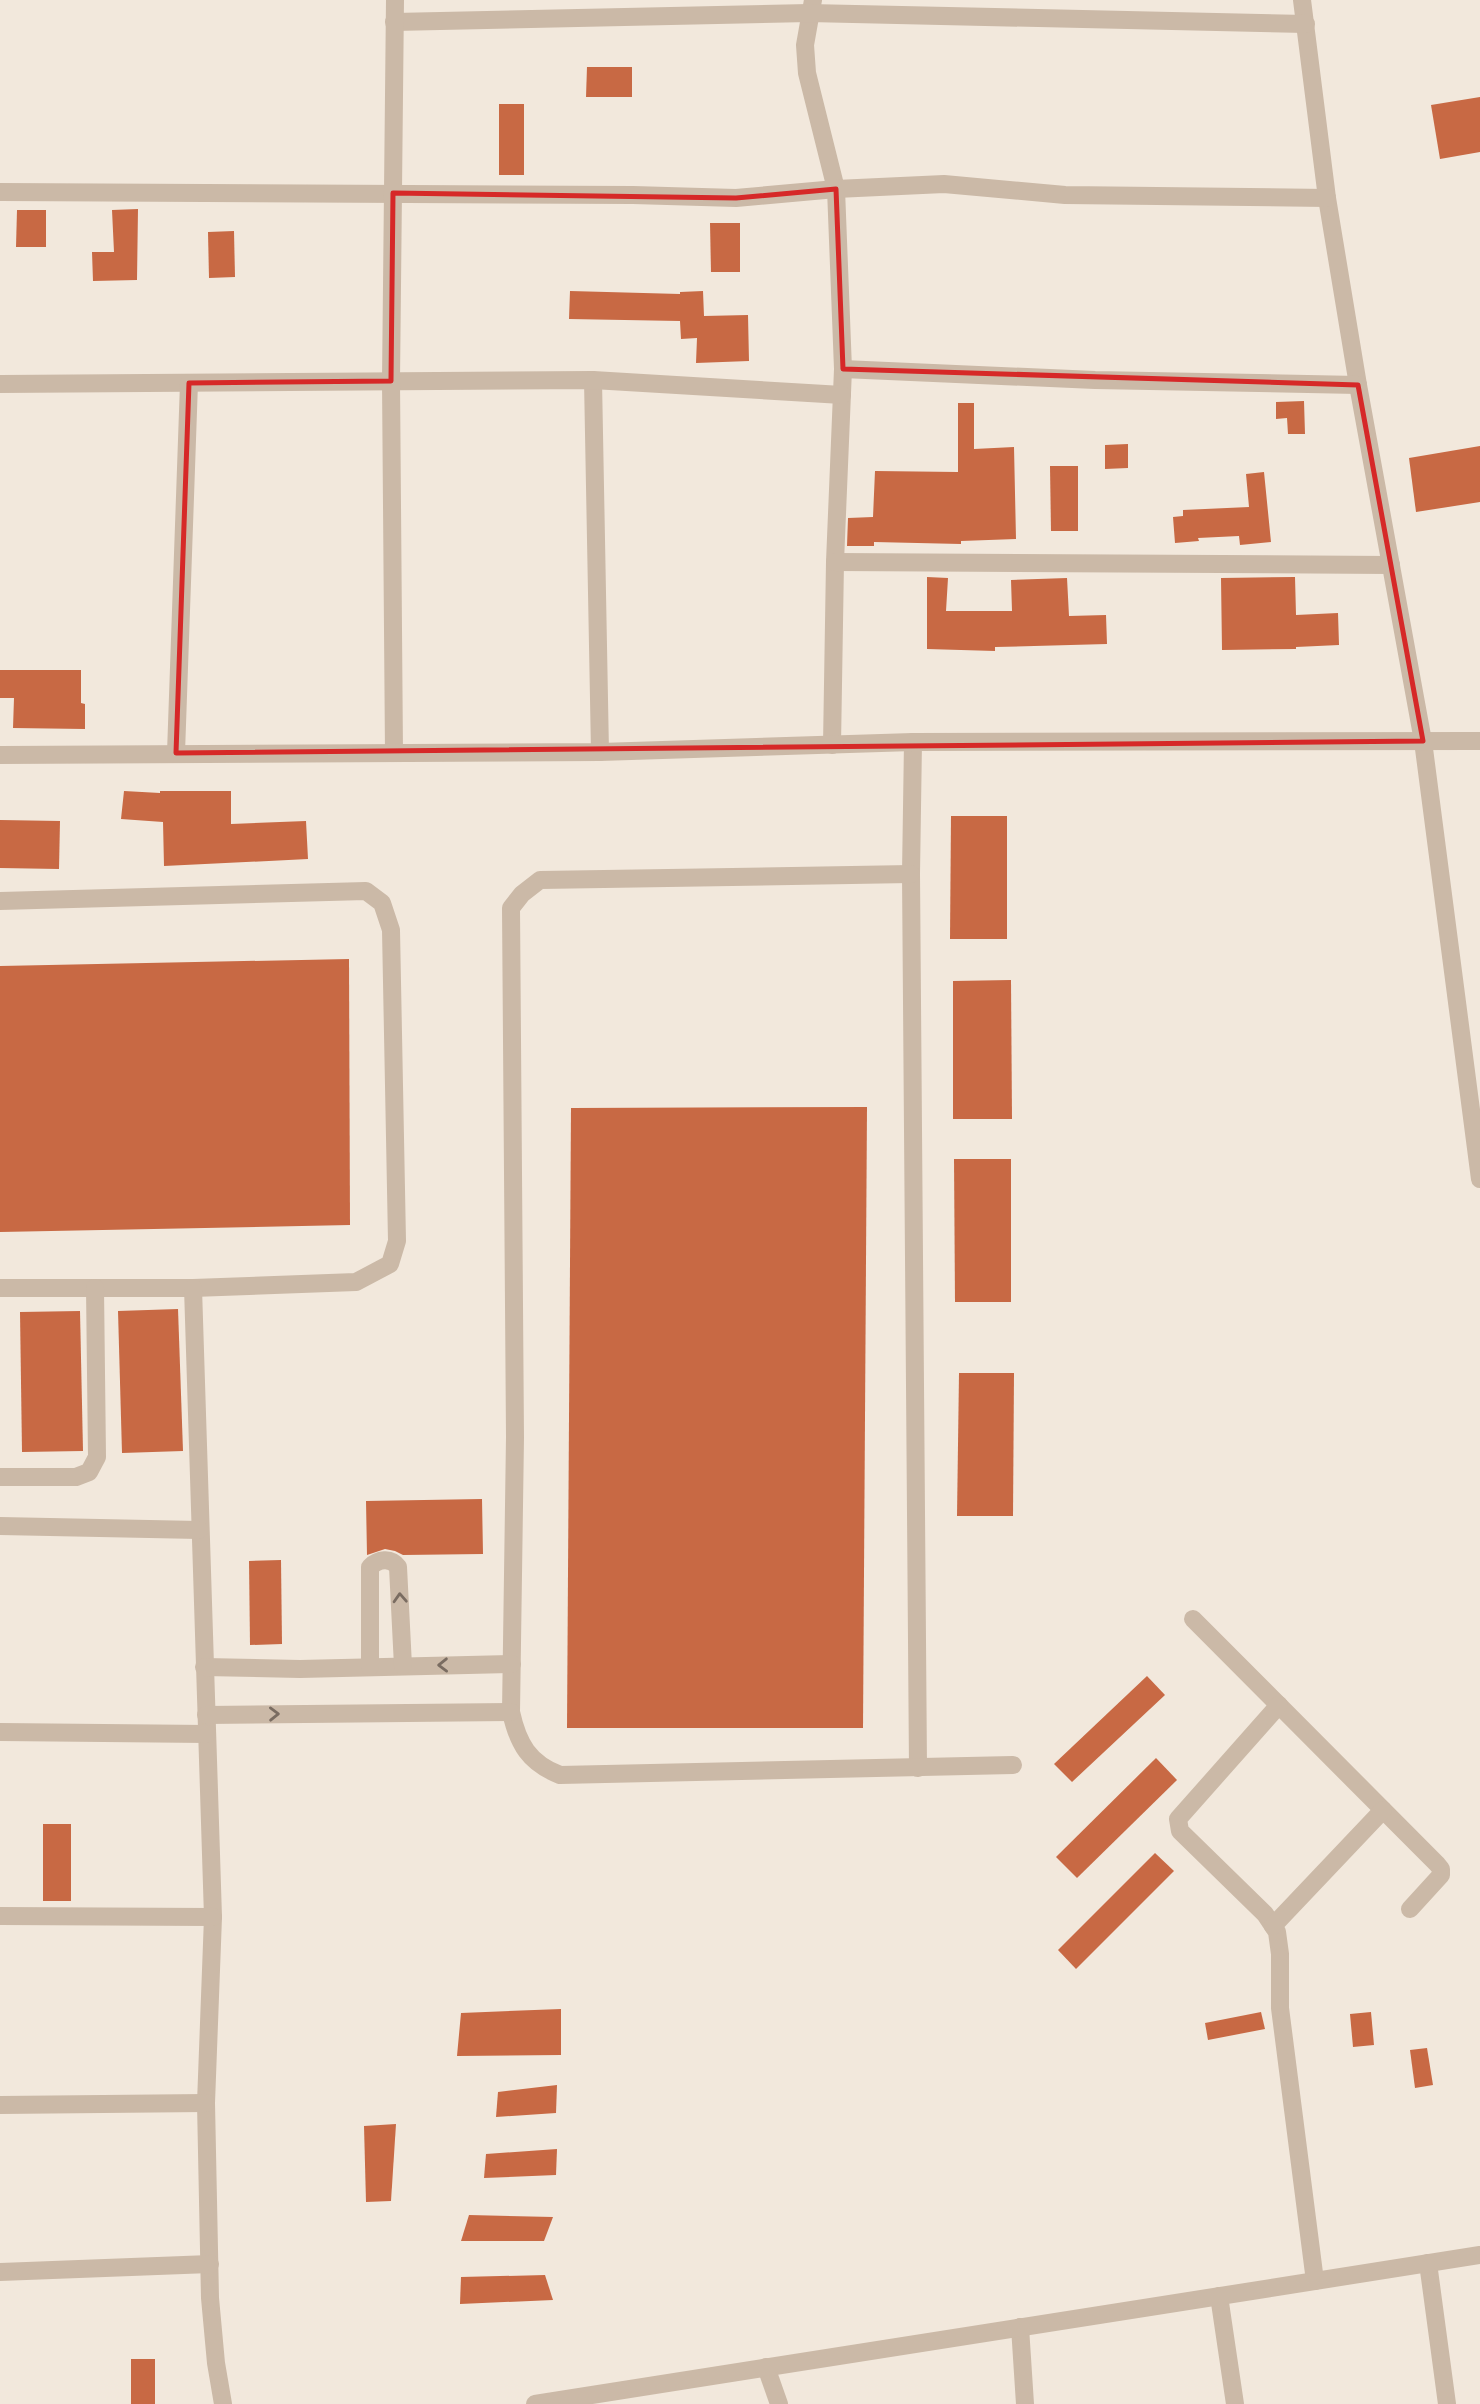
<svg xmlns="http://www.w3.org/2000/svg" width="1480" height="2404" viewBox="0 0 1480 2404" font-family="'Asap Condensed',sans-serif">
<rect width="100%" height="100%" fill="#f2e8dc"/>
<g fill="#c86944">
<path d="M587,67H632V97H586Z"/>
<path d="M1480,97V152L1440,159L1431,105Z"/>
<rect x="499" y="104" width="25" height="71"/>
<path d="M138,209L137,280L93,281L92,252H114L112,210Z"/>
<path d="M17,210H46V247H16Z"/>
<path d="M710,223H740V272H711Z"/>
<path d="M234,231L235,277L209,278L208,232Z"/>
<path d="M570,291L680,294V292L703,291L704,316L748,315L749,361L696,363L697,338L681,339L680,321L569,319Z"/>
<path d="M1304,401L1305,434H1288L1287,418L1276,419V402Z"/>
<path d="M958,403H974V449L1014,447L1016,539L961,541V544L874,542V546H847L848,518L873,517L875,471L958,472Z"/>
<path d="M1128,444V468L1105,469V445Z"/>
<path d="M1480,446V502L1416,512L1409,458Z"/>
<path d="M1050,466H1078V531H1051Z"/>
<path d="M1264,472L1271,542L1240,545L1239,536L1198,538L1199,541L1175,543L1173,517L1183,516V510L1249,507L1246,474Z"/>
<path d="M927,577L948,578L946,611H1012L1011,580L1067,578L1069,616L1106,615L1107,644L995,647V651L927,649Z"/>
<path d="M1295,577L1296,615L1338,613L1339,645L1296,647V649L1222,650L1221,578Z"/>
<path d="M0,670H81V703L85,704V729L13,728L14,698H0Z"/>
<path d="M124,791L160,793V791H231V824L306,821L308,859L164,866L163,822L121,819Z"/>
<path d="M951,816H1007V939H950Z"/>
<path d="M0,820L60,821L59,869L0,868Z"/>
<path d="M349,959L350,1225L0,1232V966Z"/>
<path d="M1011,980L1012,1119H953V981Z"/>
<path d="M867,1107L863,1728H567L571,1108Z"/>
<path d="M954,1159H1011V1302H955Z"/>
<path d="M178,1309L183,1451L122,1453L118,1311Z"/>
<path d="M80,1311L83,1451L22,1452L20,1312Z"/>
<path d="M959,1373H1014L1013,1516H957Z"/>
<path d="M482,1499L483,1554L403,1555L395,1551L385,1549L367,1555L366,1501Z"/>
<path d="M281,1560L282,1644L250,1645L249,1561Z"/>
<path d="M1147,1676L1165,1695L1072,1782L1054,1764Z"/>
<path d="M1156,1758L1177,1780L1077,1878L1056,1857Z"/>
<rect x="43" y="1824" width="28" height="77"/>
<path d="M1155,1853L1174,1871L1076,1969L1058,1950Z"/>
<path d="M561,2009V2055L457,2056L461,2013Z"/>
<path d="M1261,2012L1265,2029L1208,2040L1205,2023Z"/>
<path d="M1371,2012L1374,2045L1353,2047L1350,2014Z"/>
<path d="M1427,2048L1433,2085L1415,2088L1410,2050Z"/>
<path d="M557,2085L556,2113L496,2117L498,2092Z"/>
<path d="M396,2124L391,2201L366,2202L364,2126Z"/>
<path d="M557,2149L556,2175L484,2178L486,2154Z"/>
<path d="M469,2215L553,2217L544,2241H461Z"/>
<path d="M545,2275L553,2300L460,2304L461,2277Z"/>
<rect x="131" y="2359" width="24" height="45"/>
</g>
<g fill="none" stroke-linecap="round" stroke-linejoin="round">
<g stroke="#cbb9a7" stroke-width="18">
<path d="M813,0L805,45L807,73L836,189L843,369L835,562L832,745"/>
<path d="M1302,0L1327,198L1358,385L1423,741L1480,1179"/>
<path d="M394,22L809,13L1306,24"/>
<path d="M0,192L633,195L736,198L836,189L944,184L1065,195L1327,198"/>
<path d="M843,369L1095,380L1358,385"/>
<path d="M593,380L600,752"/>
<path d="M0,384L593,380L842,395"/>
<path d="M835,562L1391,565"/>
<path d="M913,742L911,874L918,1768"/>
<path d="M176,753L189,383"/>
<path d="M394,753L391,381L395,0"/>
<path d="M0,755L600,752L913,742L1480,741"/>
<path d="M911,874L540,880L522,894L511,908L515,1437L511,1712C518,1744 529,1763 560,1775L1013,1765"/>
<path d="M0,901L366,891L382,903L391,930L397,1241L390,1264L356,1282L193,1288H0"/>
<path d="M193,1288L213,1917L206,2103L210,2298L216,2363L223,2404"/>
<path d="M0,1477H76L89,1472L97,1457L95,1288"/>
<path d="M0,1526L199,1530"/>
<path d="M1193,1619L1437,1864L1441,1869V1875L1410,1909"/>
<path d="M204,1667L300,1669L512,1664"/>
<path d="M370,1667V1567C378,1559 391,1557 398,1567L403,1666"/>
<path d="M1279,1705L1178,1819L1180,1831L1265,1914L1277,1932L1280,1954V2008L1315,2281"/>
<path d="M206,1715L511,1712"/>
<path d="M0,1732L207,1734"/>
<path d="M0,1916L213,1917"/>
<path d="M1273,1926L1383,1810"/>
<path d="M0,2105L206,2103"/>
<path d="M1428,2263L1447,2404"/>
<path d="M0,2272L210,2264"/>
<path d="M1219,2296L1235,2404"/>
<path d="M1020,2327L1025,2404"/>
<path d="M766,2367L779,2404"/>
<path d="M535,2404L1480,2255"/>
</g>
</g>
<defs><path id="oneway-chevron" d="M-2-3.5L2.5 0L-2 3.5" fill="none" stroke-width="1.6" stroke-linecap="round" stroke-linejoin="round" transform="scale(1.75)"/></defs>
<g stroke="#7a6c61">
<use href="#oneway-chevron" transform="translate(400 1598) rotate(-93)"/>
<use href="#oneway-chevron" transform="translate(443 1665) rotate(179)"/>
<use href="#oneway-chevron" transform="translate(274 1714) rotate(-1)"/>
</g>
<path fill="none" stroke="#d62828" stroke-width="5" stroke-linejoin="round" d="M836,189L843,369L1358,385L1423,741L176,753L189,383L391,381L393,193L736,198Z"/>
</svg>
